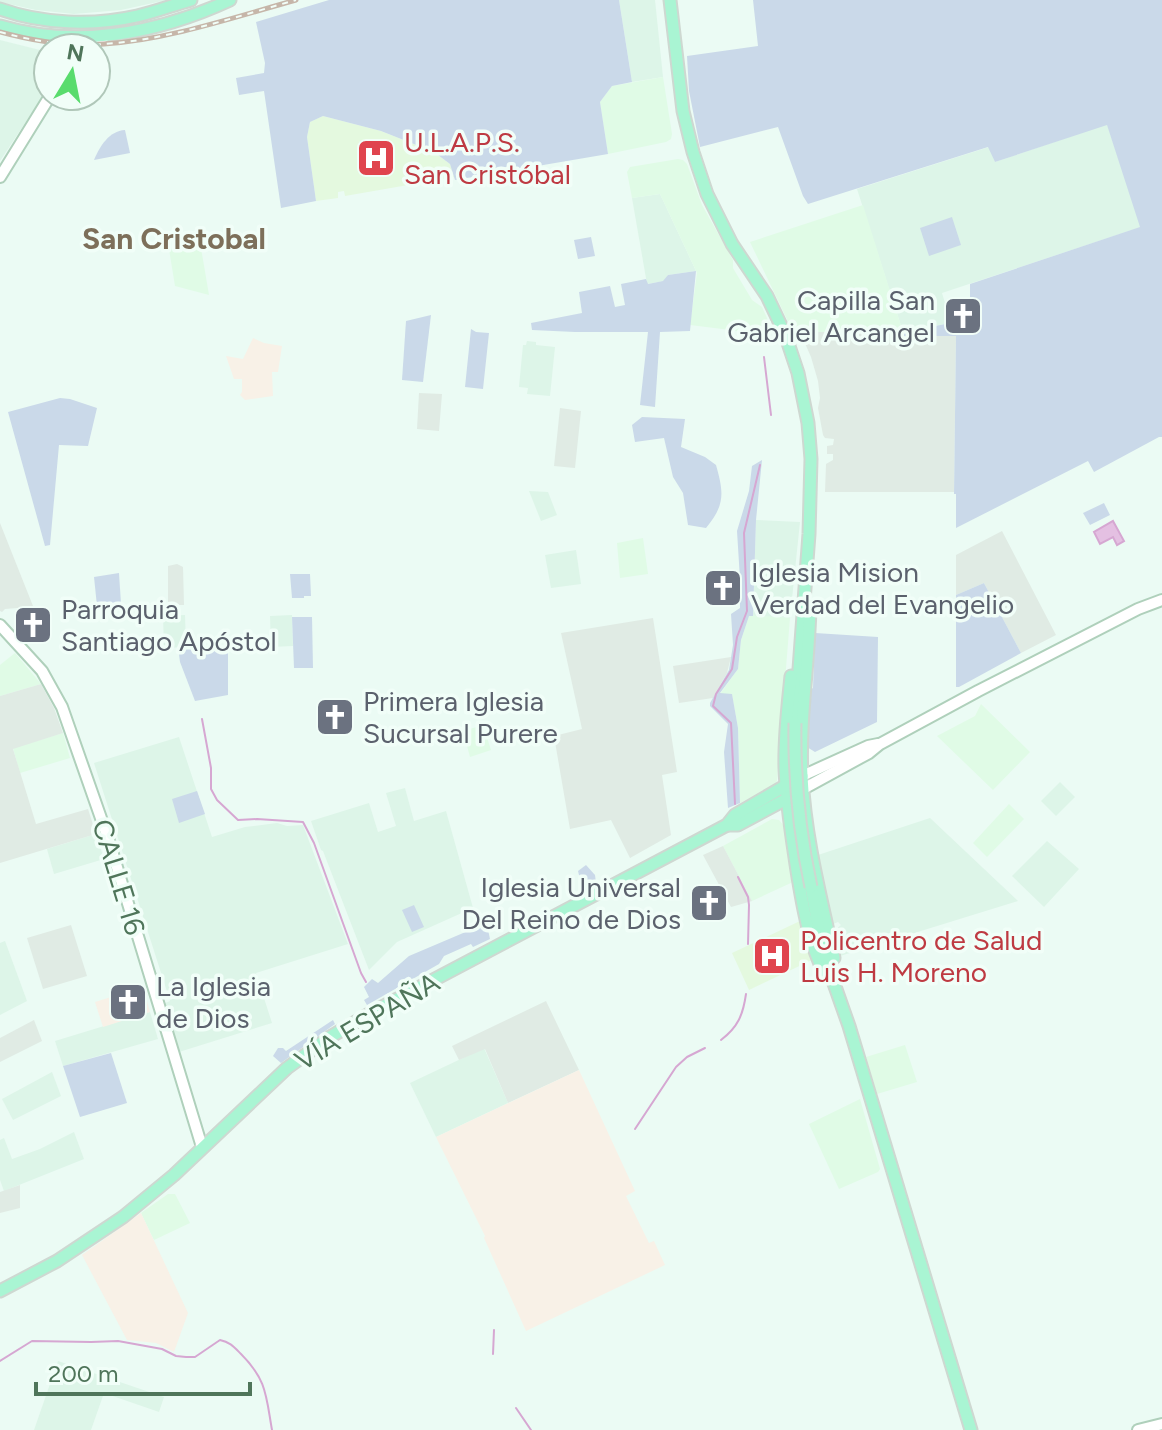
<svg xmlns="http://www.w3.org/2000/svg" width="1162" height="1430" viewBox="0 0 1162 1430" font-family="Figtree,sans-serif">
<rect width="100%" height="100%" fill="#ebfbf4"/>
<g fill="#ddf5e8">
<path d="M0,0H167L121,10L74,14L36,10L0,2Z"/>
<path d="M619,0H655L663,77L632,82Z"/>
<path d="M0,40L48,52V88L0,161Z"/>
<path d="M1107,124L1141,227L942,293L951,323L903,332L857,189L989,147L995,162Z"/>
<path d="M660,194L696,271L668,275L664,281L647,284L632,198Z"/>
<path d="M527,341L536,342V345L555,347L550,396L527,394L528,388L519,387L523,345H526Z"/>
<path d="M529,491L548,492L557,515L541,521Z"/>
<path d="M756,520L800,522L790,618L753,616Z"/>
<path d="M576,550L581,584L551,588L545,555Z"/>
<path d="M185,615L186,647L164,648L163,616Z"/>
<path d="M292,615L293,646L271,647L270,616Z"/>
<path d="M179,737L212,837L245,827L277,823L287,826L303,825L348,944L256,973L272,1023L179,1052L163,1004L170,1001L94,763Z"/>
<path d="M1060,782L1075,797L1056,816L1041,801Z"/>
<path d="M405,788L414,821L446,811L473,908L397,942L369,970L323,851L321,850L311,821L369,803L378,832L396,826L386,793Z"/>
<path d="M930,818L1018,901L840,956L833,932L841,925L838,922L831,925L818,855Z"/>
<path d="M96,834L104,859L54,874L47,849Z"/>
<path d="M1047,841L1079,869L1044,907L1012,876Z"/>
<path d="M5,941L27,1001L0,1015V943Z"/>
<path d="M150,1012L158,1039L63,1066L55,1041Z"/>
<path d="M484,1048L508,1103L436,1137L410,1083Z"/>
<path d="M52,1072L61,1096L13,1120L2,1099Z"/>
<path d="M74,1132L84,1159L4,1191L0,1180V1140L4,1138L12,1159L40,1149Z"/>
<path d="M58,1361L164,1397L159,1412L104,1393L91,1430H34Z"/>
</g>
<g fill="#e0fbe6">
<path d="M663,77L672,134L671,139L666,142L608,154L600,102L612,86Z"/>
<path d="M678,159L683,160L687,164L702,205L733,260V268L752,300L762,307L772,329H763L764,333H754L690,325L697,273L660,194L632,198L627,172L630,167Z"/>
<path d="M863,205L903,332H793L750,242Z"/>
<path d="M200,244L202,254L209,295L175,286L169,249Z"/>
<path d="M643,538L648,574L620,578L617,543Z"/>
<path d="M749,615L790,618L777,781L773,786L740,803L738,728L732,695L720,694L738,669L741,640Z"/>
<path d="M15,653L41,684L0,696V665Z"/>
<path d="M981,704L1030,752L993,790L937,736L975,716Z"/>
<path d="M483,725L491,750L470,757L463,731Z"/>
<path d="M63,733L70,758L20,773L13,748Z"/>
<path d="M1009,804L1024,819L987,857L973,843Z"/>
<path d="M772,819L779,820L784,826L793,882L752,901L723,846Z"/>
<path d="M905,1045L917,1082L877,1094L866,1057Z"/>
<path d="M860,1099L880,1169L878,1172L839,1189L809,1124Z"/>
<path d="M168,1194H175L190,1223L154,1240L141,1213Z"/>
</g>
<g fill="#e0ebe4">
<path d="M793,332H903V336H956L954,492H825L826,464L833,460V454H827V446L833,445L834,439L825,438L823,435L818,408L820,398L818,381L811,357L804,341Z"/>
<path d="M419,393L442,394L439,431L417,429Z"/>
<path d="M560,408L581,411L575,468L554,466Z"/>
<path d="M0,523L33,606L30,607L5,609L2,612L0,611Z"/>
<path d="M1002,531L1056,635L1021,653L984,583L956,595V555Z"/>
<path d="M177,564L183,567L184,605H168V566Z"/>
<path d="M653,618L677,772L662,775L671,835L630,858L611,820L570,829L554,736L582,729L561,633Z"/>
<path d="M731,657L727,673L713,698L679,703L673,666Z"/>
<path d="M41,684L54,708L63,733L13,749L36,824L88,809L96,834L0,863V696Z"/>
<path d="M723,846L752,901L731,907L703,855Z"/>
<path d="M71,925L87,976L43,989L27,938Z"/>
<path d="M546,1001L579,1070L508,1103L485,1049L459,1060L452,1046Z"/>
<path d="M34,1020L42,1041L0,1062V1038Z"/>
<path d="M20,1185V1208L0,1213V1192Z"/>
</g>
<g fill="#f8f1e7">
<path d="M253,338L264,343L282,346L278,372H272L273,396L245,400L240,395L242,392V379H234L226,356L243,359Z"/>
<path d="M143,987L150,1012L103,1027L95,1002Z"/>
<path d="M579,1070L635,1191L626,1196L649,1243L654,1241L665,1265L526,1331L484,1238L485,1236L436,1137Z"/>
<path d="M141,1213L188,1313L174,1352L156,1343L127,1340L82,1255Z"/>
</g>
<g fill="#e4f9df">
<path d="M323,116L381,131L434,152L450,164L454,177L345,196L344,191L338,192V198L316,201L307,137L310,122Z"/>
<path d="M800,921L812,960L749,990L732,953Z"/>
</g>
<g fill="#cad9e9">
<path d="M329,0H619L632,82L612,86L600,102L608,154L455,180L450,164L434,152L381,131L323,116L310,122L307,137L316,201L281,208L264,91L239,95L236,78L264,73L265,63L256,22Z"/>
<path d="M753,0H1162V437H1159L1094,472L1088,461L956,528V494H954L956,336H903V332L951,323L954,331H970V284L1140,227L1107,125L995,162L988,147L808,204L803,196L778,127L700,147L689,91L687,56L758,46Z"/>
<path d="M125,130L130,153L94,160C100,146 109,131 125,130Z"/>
<path d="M952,217L961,245L929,256L920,228Z"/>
<path d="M591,237L595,256L578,259L574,240Z"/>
<path d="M696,271L690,331L660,332L655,407L640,405L648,332H575L532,330L531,323L582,313L579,292L610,286L615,307L625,305L621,284L646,279L648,284L663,281L668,275Z"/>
<path d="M431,315L423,382L402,380L406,321Z"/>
<path d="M471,329L476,332L489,333L483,389L465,387Z"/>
<path d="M60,398L70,399L97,408L88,446L59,445L50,545L45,546L8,412Z"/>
<path d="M642,417L685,419L681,447L705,457L716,465C724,493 725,505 706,528L688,525L683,493L673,477L664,438L635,442L632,425Z"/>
<path d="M762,460L756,520L753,616H749L741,640L738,669L720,693L732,694L738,728L740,803L728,808L724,752L728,724L710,706V703L729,670L733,645L731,614L740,608V579L737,531L749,491L752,466Z"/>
<path d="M1104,503L1110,515L1090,525L1083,513Z"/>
<path d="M119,573L121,604L97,606L94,577Z"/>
<path d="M290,574H310L311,596H304V598H292Z"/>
<path d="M984,583L1021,653L959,687H956V595Z"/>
<path d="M292,617H312L313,668H294Z"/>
<path d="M815,633L878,637L877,722L815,752L807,747L810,690L813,688Z"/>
<path d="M178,647H228V695L195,701L180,662Z"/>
<path d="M197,791L205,814L179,823L172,799Z"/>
<path d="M586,865L595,875L596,883L587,887H582L578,871Z"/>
<path d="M414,905L424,927L412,932L402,910Z"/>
<path d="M482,925H487L490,939L473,947L471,944L444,956L439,964L367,1005L364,1000L369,997L364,987L372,979L378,983L409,956Z"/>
<path d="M333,1020L335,1024L281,1063L273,1056L278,1048H283L286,1051Z"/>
<path d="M111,1053L127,1103L80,1117L63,1066Z"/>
</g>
<path fill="#e4c0e2" stroke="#d6a7d2" stroke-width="2" d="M1113,521L1124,541L1117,545L1113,537L1100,544L1094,532Z"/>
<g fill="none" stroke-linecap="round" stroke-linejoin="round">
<g stroke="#d6a7d2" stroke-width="2">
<path d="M764,357L771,415"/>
<path d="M202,719L211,768V789L217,800L238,820L257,819L303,822L314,843L361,973L366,982"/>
<path d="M735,804L731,723L713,706L716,694L732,669L737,637L747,611L744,533L760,465"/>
<path d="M738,877L748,897L749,905L748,944"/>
<path d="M721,1040C738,1027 743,1015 746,994"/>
<path d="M635,1129L676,1067L687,1057L705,1048"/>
<path d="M493,1354L494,1330"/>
<path d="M0,1361L32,1341L91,1342L118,1341L162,1349L176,1356L186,1357H195L220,1340C230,1342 234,1347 241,1354C267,1380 266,1396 272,1430"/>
<path d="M516,1408L531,1430"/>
</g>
<defs>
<g id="secondary">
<path d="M52,36L67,48"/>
<path d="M87,48L105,36"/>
<path d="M0,177L50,96"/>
<path d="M0,625L42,671L62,707L109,841L202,1147"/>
<path d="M802,776L868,746L878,744"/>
<path d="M803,789L869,753L880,744L978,691L1138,609L1162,600"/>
<path d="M1138,1430L1162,1424"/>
</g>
<g id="primary">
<path d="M670,0L683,111L693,152L707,194L732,244L767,296L785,334L798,373L808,423L811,459L809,534L795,723"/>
<path d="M0,9C42,24 93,26 137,16C155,12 173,5 191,0"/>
<path d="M0,26C77,49 159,33 230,0"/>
<path d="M810,606C809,663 799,720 802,777C805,838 821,898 834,958"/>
<path d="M791,676C788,706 784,737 785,768C786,802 792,837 797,871C803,908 809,943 826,977"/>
<path d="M727,825H738L792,796"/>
<path d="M811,887L819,931L831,975L849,1026L971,1430"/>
<path d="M0,1291L57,1261L123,1217L174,1175L287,1068L330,1037L369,1014L727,825L735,815L802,776"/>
</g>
</defs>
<use href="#secondary" stroke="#afd0bb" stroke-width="14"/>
<use href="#primary" stroke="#ced8d1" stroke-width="15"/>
<use href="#secondary" stroke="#fff" stroke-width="10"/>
<use href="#primary" stroke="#a9f5d3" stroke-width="11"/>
<defs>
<path id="rail" d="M0,32C33,41 69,47 104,44C167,40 235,17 296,0"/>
</defs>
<use href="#rail" stroke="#c6b6a9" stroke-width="5"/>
<use href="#rail" stroke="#f1fef8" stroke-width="2" stroke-dasharray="6" stroke-linecap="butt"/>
<defs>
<path id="primary-bridge" d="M795,723C794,780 799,831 811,887"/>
</defs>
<use href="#primary-bridge" stroke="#ced8d1" stroke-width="15" stroke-linecap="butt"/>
<use href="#primary-bridge" stroke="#a9f5d3" stroke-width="11"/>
</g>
<defs>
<symbol id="hospital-square" viewBox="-11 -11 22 22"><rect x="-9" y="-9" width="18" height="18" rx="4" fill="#e0444e" stroke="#f1fef8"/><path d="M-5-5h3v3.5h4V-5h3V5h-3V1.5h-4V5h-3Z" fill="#fff"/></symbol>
<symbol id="church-square" viewBox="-11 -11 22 22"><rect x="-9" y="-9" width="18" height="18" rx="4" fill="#6b7280" stroke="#f1fef8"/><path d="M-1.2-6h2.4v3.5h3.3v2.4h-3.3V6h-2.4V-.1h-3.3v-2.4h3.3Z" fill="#fff"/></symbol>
</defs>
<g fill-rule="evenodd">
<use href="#hospital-square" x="354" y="136" width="44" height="44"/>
<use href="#church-square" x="941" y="294" width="44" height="44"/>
<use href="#church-square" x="701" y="566" width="44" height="44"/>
<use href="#church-square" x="11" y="603" width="44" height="44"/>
<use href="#church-square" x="313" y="695" width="44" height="44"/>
<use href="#church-square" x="687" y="881" width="44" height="44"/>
<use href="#hospital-square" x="750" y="934" width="44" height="44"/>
<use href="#church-square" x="106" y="980" width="44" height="44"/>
</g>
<g text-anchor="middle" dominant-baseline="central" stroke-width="7" stroke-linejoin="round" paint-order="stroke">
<g font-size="28" fill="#be3a42" stroke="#f1fef8" text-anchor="start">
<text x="404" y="142">U.L.A.P.S.<tspan x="404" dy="32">San Cristóbal</tspan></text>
<text x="800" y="940">Policentro de Salud<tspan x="800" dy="32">Luis H. Moreno</tspan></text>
</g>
<g font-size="28" fill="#5b616d" stroke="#f1fef8" text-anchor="start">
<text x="935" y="300" text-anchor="end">Capilla San<tspan x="935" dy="32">Gabriel Arcangel</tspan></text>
<text x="751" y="572">Iglesia Mision<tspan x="751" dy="32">Verdad del Evangelio</tspan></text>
<text x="61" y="609">Parroquia<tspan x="61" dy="32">Santiago Apóstol</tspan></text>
<text x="363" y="701">Primera Iglesia<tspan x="363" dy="32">Sucursal Purere</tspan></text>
<text x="681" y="887" text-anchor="end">Iglesia Universal<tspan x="681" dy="32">Del Reino de Dios</tspan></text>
<text x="156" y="986">La Iglesia<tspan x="156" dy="32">de Dios</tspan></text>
</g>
<g font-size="28" fill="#4f755a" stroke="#f1fef8">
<text transform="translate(119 877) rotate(73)">CALLE 16</text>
<text transform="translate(367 1021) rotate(-31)">VÍA ESPAÑA</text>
</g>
<g font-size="30" font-weight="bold" fill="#7d6f5a" stroke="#f1fef8">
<text x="174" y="238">San Cristobal</text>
</g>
</g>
<g transform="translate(72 72) rotate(10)"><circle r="38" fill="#f1fef8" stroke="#b0c7b9" stroke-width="2"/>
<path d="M0-6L14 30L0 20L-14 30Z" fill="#59dc6d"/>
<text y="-12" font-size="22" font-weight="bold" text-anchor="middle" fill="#4f755a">N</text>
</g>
<path d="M36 1382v12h214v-12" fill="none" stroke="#4f755a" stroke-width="4"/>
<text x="48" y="1382" font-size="24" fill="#4f755a" stroke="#f1fef8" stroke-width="6" paint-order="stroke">200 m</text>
</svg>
